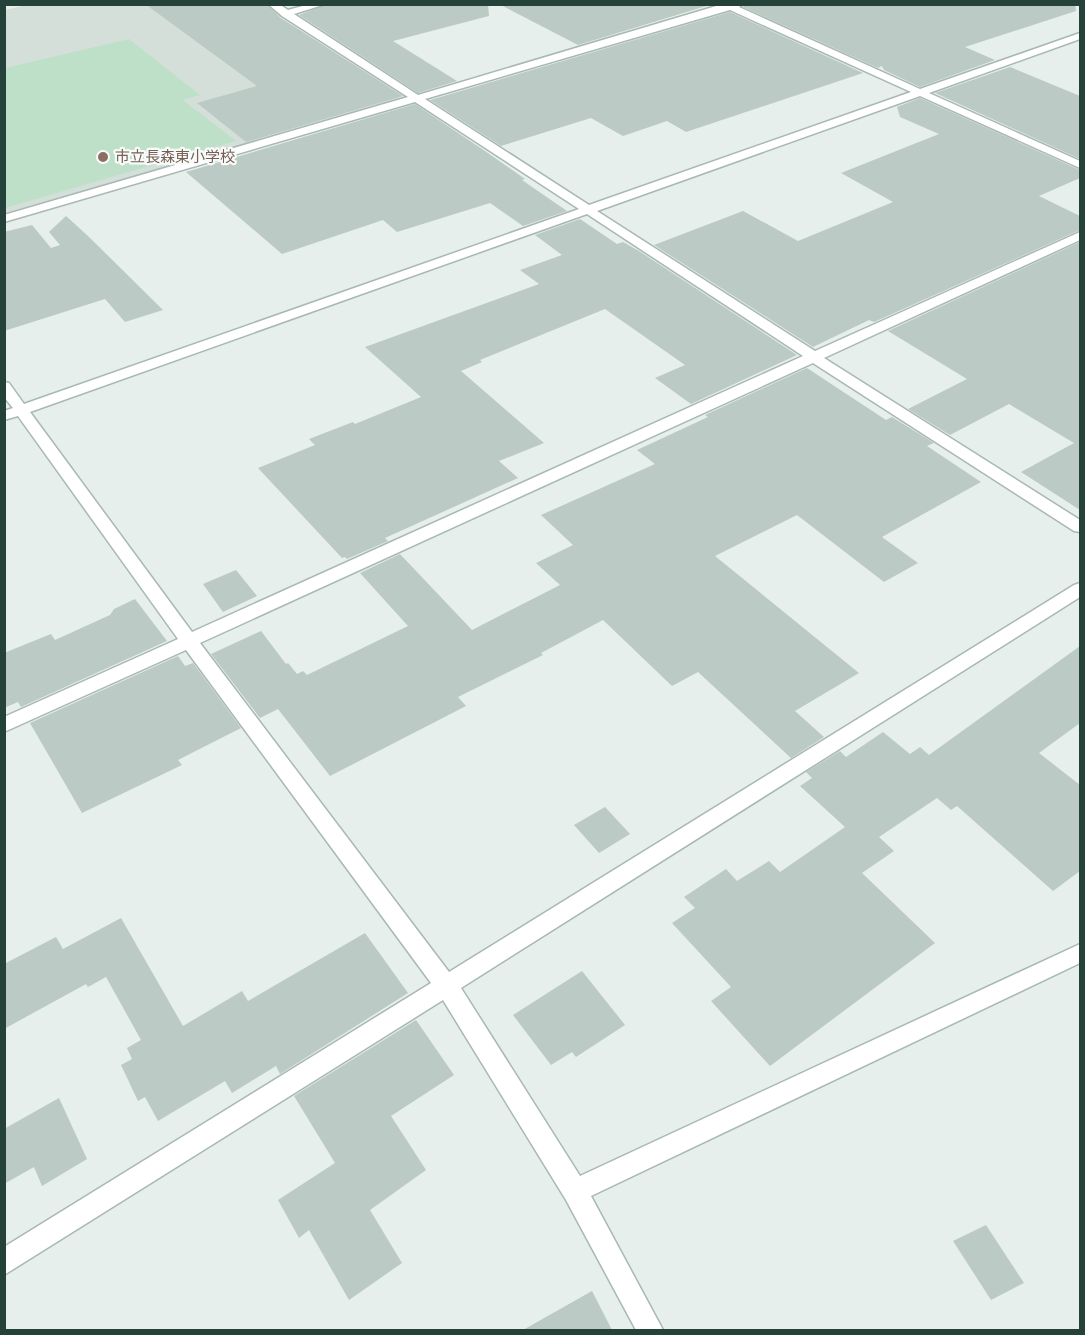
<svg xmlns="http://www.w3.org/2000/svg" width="1085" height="1335" viewBox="0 0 1085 1335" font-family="Roboto,'Noto Sans JP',sans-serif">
<rect width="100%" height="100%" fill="#e6efeb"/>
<path fill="#d4dfda" d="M31,4L259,5L400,96L398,100L5,213V10Z"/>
<path fill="#bfe0c8" d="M129,39L200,95L183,100L236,141L5,208V68Z"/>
<g fill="#bbcac4">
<path d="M145,4H266L281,18L403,96L246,142L197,103L257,86Z"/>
<path d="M328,4H488L489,16L393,41L457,81L418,93L299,15Z"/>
<path d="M499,4H713L578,45Z"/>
<path d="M745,4H1075L1076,11L965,47L995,60L920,87L884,70L882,66L878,68L743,7Z"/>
<path d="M730,12L863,73L686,132L667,121L623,136L591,118L501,146L430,100Z"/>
<path d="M1010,67L1080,96V159L935,93Z"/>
<path d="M920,98L1080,170V178L1039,196L1080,216V230L874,322L869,320L813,347L654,245L743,211L798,241L893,202L841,173L939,134L900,117L897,107Z"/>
<path d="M415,104L485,151L525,179L522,180L567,211L523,226L490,203L397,232L383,220L282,254L186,172Z"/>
<path d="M66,216L88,236L163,310L125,322L105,299L4,331V232L32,225L51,248L60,245L49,232Z"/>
<path d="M580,219L617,244L623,242L639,251L797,355L691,404L655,378L685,365L605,309L480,360L482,362L461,371L544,443L499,461L518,478L385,538L388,541L347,559L345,557L342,558L258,468L315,445L309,439L353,422L355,424L421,397L365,347L539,284L520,270L562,255L535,235Z"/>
<path d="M1080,242V510L1021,472L1074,443L1009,404L950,435L908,409L967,379L888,331Z"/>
<path d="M807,368L886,420L892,417L934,443L927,446L981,482L882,537L918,563L884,582L797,515L715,556L859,673L795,711L824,737L791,758L698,672L672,686L603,620L541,653L543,655L458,697L466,706L330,776L278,709L260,718L211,654L261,631L286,664L288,663L297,674L303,671L307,675L408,626L360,573L400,554L472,630L560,585L536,563L573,545L541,515L655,464L637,450L708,417L705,415Z"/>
<path d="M236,570L257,596L223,612L203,584Z"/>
<path d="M135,599L167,641L21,707L18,702L4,708V653L51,634L55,640L110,615L114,609Z"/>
<path d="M1080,646V723L1039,753L1080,785V871L1053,891L957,806L951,810L937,798L879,837L894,851L862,873L935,943L770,1066L711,1001L731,987L672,923L695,908L684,897L726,869L737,881L769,861L780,872L845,827L800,786L812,778L806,772L840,751L846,757L883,732L910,754L920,747L929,755Z"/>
<path d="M178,656L185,666L193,663L241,728L178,760L182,765L82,813L30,723Z"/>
<path d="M605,807L630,834L599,853L574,825Z"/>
<path d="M121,918L183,1026L242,991L248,1001L365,933L408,993L280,1074L276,1066L232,1093L225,1081L158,1121L145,1097L138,1101L121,1065L132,1059L127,1048L141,1040L106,977L88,987L86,984L4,1029V964L56,937L63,949Z"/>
<path d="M582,971L625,1025L576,1057L572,1052L551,1065L513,1015Z"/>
<path d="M416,1020L454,1075L391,1116L426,1170L370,1210L402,1263L349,1300L309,1230L299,1238L278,1200L335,1163L294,1096Z"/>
<path d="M59,1098L87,1159L42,1186L34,1167L4,1184V1129Z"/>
<path d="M986,1225L1024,1283L991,1300L953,1241Z"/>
<path d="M592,1291L612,1330H523Z"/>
</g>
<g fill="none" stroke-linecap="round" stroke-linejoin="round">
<defs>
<path id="street" d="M268,4H279L288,10L310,4H326L294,14L418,95L723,4H743L739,7L920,89L1080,33V39L929,93L1080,161V168L920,96L597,211L815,351L1080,232V240L824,358L1080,520V532L1074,531L813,363L200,643L449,972L1074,585L1080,583V597L461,988L580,1176L1080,944V963L591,1196L663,1330H636L566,1200L443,1000L4,1275V1247L431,983L186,650L4,732V717L178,639L18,416L4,420V411L13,408L4,397V382L9,383L24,404L579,209L415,102L4,222V215L408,97L282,16ZM730,10L911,92L589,205L425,99ZM587,214L803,356L192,632L30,412Z"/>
</defs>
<use href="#street" stroke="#a8b8b2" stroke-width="3"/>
<use href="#street" fill="#fff" fill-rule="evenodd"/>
</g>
<circle fill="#8d6e63" stroke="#f7fbf9" stroke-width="2" cx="103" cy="157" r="6"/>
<g text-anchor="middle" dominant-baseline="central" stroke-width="4.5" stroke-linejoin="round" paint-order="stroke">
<g font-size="15" fill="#785e54" stroke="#f7fbf9" text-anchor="start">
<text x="115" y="157">市立長森東小学校</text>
</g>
</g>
<rect width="1085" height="1335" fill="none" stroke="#24423a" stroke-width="12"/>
</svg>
